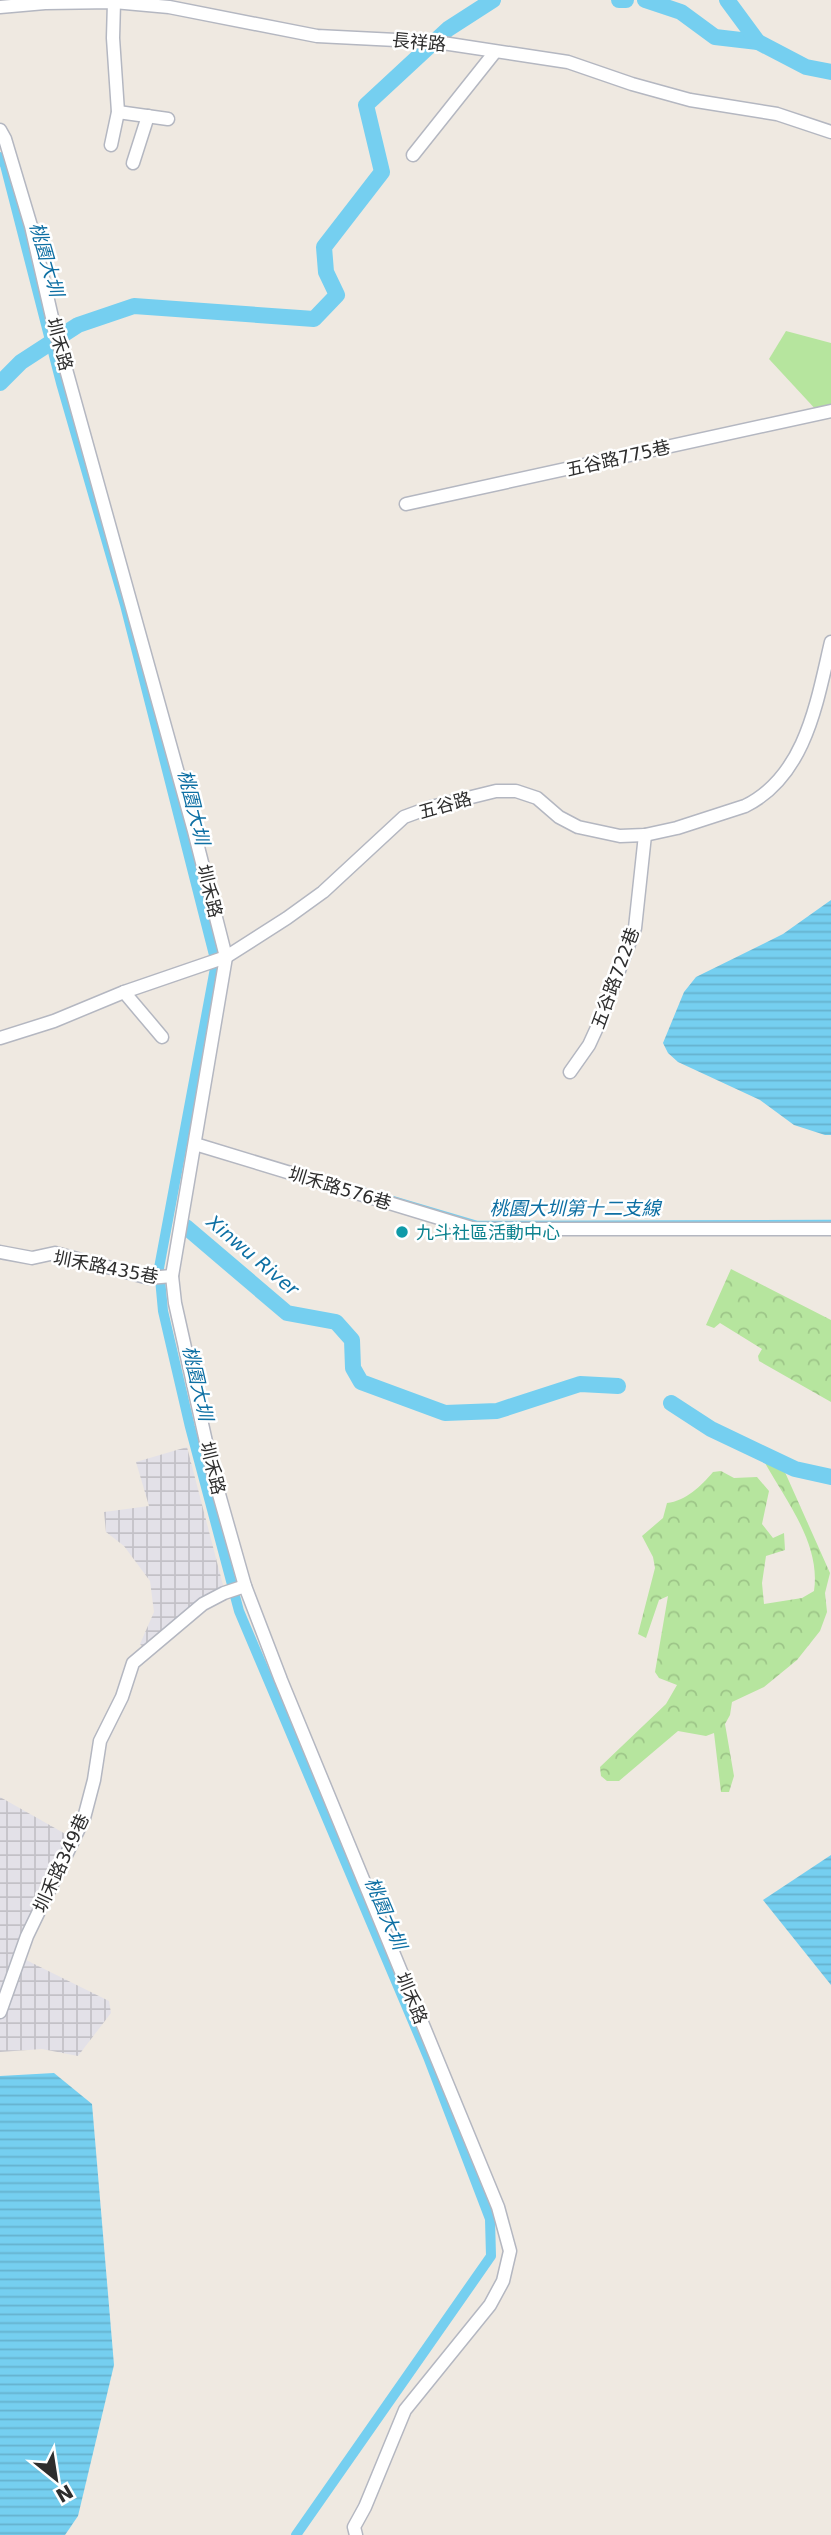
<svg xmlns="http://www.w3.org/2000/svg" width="831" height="2535" viewBox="0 0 831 2535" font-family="'DejaVu Sans','Noto Sans TC',sans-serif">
<defs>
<pattern id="industrial-grid" width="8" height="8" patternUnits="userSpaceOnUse" patternTransform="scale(1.75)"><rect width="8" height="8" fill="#e3e1e8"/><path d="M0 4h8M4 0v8" fill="none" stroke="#c3c1c7"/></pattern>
<pattern id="forest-crowns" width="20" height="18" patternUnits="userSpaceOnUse" patternTransform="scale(1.75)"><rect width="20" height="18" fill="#b6e59e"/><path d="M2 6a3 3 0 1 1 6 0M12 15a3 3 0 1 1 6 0" fill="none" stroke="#9dc588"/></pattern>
<pattern id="water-rules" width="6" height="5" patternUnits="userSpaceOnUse" patternTransform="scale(1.75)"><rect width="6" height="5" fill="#75cff0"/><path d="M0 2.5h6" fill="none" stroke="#66b2ce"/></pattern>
</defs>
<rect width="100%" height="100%" fill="#efe9e1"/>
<g fill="url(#industrial-grid)">
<path d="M187,1447L224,1589L143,1647L140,1644L154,1612L150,1581L124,1546L106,1532L104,1512L149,1506L136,1462Z"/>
<path d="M0,1797L69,1836L18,1956L109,2001L111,2013L78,2056L42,2049L0,2052Z"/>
</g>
<path fill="#b6e59e" d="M786,331L831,343V410L819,413L769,359Z"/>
<g fill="url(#forest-crowns)">
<path d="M731,1269L831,1320V1402L759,1361L758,1356L762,1349L720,1323L714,1328L706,1325Z"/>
<path d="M765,1463L784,1470L830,1573L825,1593L827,1612L820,1631L797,1660L764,1687L732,1702L730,1715L725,1724L734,1776L729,1792H721L714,1733L706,1736L678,1731L619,1781H607L601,1776L600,1767L666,1704L677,1685L659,1678L655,1672L668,1596L659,1600L646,1638L638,1634L655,1568L653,1557L642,1536L663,1518L667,1503C686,1501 701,1486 713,1472L721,1471L734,1478L757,1477L769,1491L762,1524L773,1538L784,1533L785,1550L766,1556L762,1583L764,1604L802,1598L814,1591C821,1545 787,1502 765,1463Z"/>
</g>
<g fill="url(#water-rules)">
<path d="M831,900V1135H825L794,1125L760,1100L678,1062L668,1053L663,1043L684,992L696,977L783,934Z"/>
<path d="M831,1855V1985L763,1900Z"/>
<path d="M54,2073L92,2104L114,2365L78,2516L65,2535H0V2076Z"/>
</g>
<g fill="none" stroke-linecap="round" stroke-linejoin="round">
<path stroke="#75cff0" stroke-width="2.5" d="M362,1188L477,1222L831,1221"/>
<path stroke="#75cff0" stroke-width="10" d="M0,157L5,165L61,383L125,605L216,963L159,1268L163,1311L190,1427L239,1611L428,2057L490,2219L491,2256L296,2535"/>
<g stroke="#75cff0" stroke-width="16">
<path d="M619,0H626"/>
<path d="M645,0L681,12L715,37L758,42"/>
<path d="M727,0L758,42L806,67L831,72"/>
<path d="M0,383L21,362L78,325L134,306L314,319L337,295L326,272L324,247L382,172L366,105L448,29L493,0"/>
<path d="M186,1227L287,1313L336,1322L352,1340L353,1368L361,1382L445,1413L497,1411L580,1384L618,1386"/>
<path d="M671,1403L711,1429L795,1469L831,1477"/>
</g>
<defs>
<g id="minor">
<path d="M0,7L45,3L114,2L169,7L317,36L436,42L568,62L632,84L690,100L777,114L831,132"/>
<path d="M118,112L168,119"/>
<path d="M0,130L5,139L31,226L54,326L194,831L226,957L172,1276L175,1303L213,1473L245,1586L281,1680L498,2207L510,2251L503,2281L490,2305L405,2410L365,2507L354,2527L356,2535"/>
<path d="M111,145L118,112L113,38L114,2"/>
<path d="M413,155L495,52"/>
<path d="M133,163L148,116"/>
<path d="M406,504L831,411"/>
<path d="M124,992L162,1037"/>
<path d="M0,1038L54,1021L124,992L226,957L287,918L323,892L404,817L431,807L496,791H516L537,798L559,817L578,827L620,836L645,835L677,828L745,806C806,776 817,701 831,642"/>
<path d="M570,1072L589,1045L600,1021L635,928L645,835"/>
<path d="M195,1144L475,1229H831"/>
<path d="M0,1252L32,1258L55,1253L149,1278L172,1276"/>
<path d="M0,2012L27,1936L84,1818L94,1780L100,1741L122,1697L133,1663L203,1604L224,1593L245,1586"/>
</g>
</defs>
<use href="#minor" stroke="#b4b7c1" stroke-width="15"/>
<use href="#minor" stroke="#fff" stroke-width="12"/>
</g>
<circle fill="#0f9aa8" stroke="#fff" stroke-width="2.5" cx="402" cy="1232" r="7"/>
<g text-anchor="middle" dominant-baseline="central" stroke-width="5" stroke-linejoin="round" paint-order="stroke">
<g font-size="18" fill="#2e2e2e" stroke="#fff">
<text transform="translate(419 42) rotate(5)">長祥路</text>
<text transform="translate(60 344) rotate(75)">圳禾路</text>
<text transform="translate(618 458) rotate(-13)">五谷路775巷</text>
<text transform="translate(445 805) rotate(-16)">五谷路</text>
<text transform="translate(210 891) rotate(76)">圳禾路</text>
<text transform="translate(615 978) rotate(-70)">五谷路722巷</text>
<text transform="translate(340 1188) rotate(17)">圳禾路576巷</text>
<text transform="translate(106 1267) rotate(11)">圳禾路435巷</text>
<text transform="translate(213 1468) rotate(76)">圳禾路</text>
<text transform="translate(61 1863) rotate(-65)">圳禾路349巷</text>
<text transform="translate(412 1998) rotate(68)">圳禾路</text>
</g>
<g font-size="18" fill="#0d838f" stroke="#fff" text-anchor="start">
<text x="416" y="1232">九斗社區活動中心</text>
</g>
<g font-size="19" font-style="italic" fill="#0d6fa3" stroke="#fff">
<text transform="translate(47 259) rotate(74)">桃園大圳</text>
<text transform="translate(194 807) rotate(76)">桃園大圳</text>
<text x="575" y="1208">桃園大圳第十二支線</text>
<text transform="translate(253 1255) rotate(40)">Xinwu River</text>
<text transform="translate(198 1383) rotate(77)">桃園大圳</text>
<text transform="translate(386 1913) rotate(67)">桃園大圳</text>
</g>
</g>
<g transform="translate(56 2479) rotate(150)" stroke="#ffffff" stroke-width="5" paint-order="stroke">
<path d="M0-5L12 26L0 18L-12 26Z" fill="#2e2e2e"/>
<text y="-10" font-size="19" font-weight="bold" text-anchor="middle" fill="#2e2e2e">N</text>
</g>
</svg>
